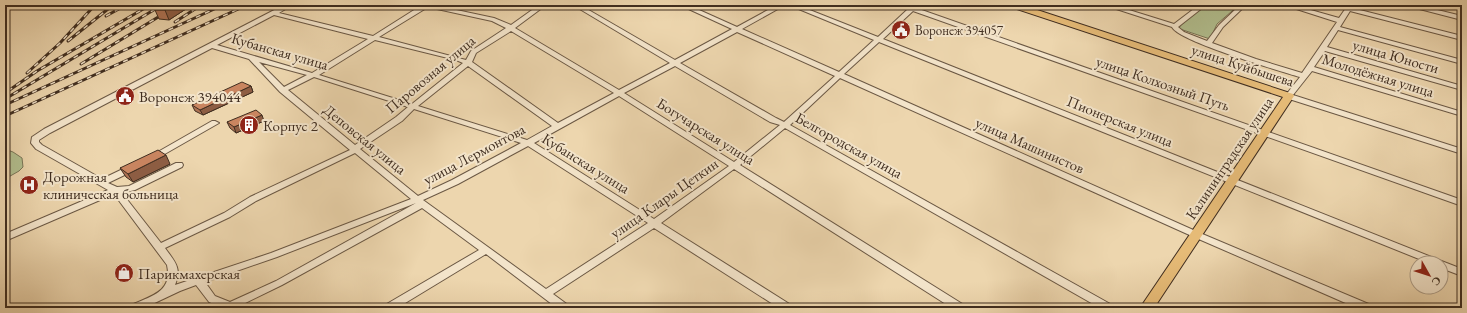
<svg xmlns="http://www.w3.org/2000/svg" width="1467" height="313" viewBox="0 0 1467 313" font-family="'EB Garamond',serif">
<rect width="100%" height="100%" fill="#edd6ae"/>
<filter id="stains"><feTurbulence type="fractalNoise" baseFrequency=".005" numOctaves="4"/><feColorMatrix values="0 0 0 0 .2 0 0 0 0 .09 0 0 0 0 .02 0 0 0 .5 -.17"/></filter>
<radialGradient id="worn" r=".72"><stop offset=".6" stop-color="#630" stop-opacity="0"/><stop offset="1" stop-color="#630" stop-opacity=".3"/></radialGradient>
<g fill="#b2bf8f" stroke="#797658">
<path d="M1206,5H1239L1217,24L1210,39L1180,29L1179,28L1183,22Z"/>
<path d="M5,149L13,152L22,158L23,167L19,171L5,179Z"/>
</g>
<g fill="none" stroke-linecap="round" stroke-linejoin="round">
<defs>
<g id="minor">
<path d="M284,5H292L279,13L373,36L422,5H433L494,18L511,25L539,5H546L515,28L619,90L670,63L573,5H580L675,60L732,29L680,5H688L737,27L777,5H785L742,29L839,72L874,40L789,5H797L878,37L908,9L898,5L911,6L913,5H917L918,6L916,8L1462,200V206L913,11L883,39L1444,262L1462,269V276L1441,268V263H1429L879,42L844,74L1200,233L1371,305L1372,308H1357L1194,237L840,78L790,125L1112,305L1113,308H1100L785,128L740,165L964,305L965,308H952L734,169L661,223L791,305L792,308H779L654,228L553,294L568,305L569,308H557L486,254L397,308H384L385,305L479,250L422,208L282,285L235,308H223L209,302L196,285L180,291L144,308H130L131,305C151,296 173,292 167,265L114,194L5,241V234L108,190L36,149L31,143L32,137L44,129ZM428,7L492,21L506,28L471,51L466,60L379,37ZM274,15L368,39L312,73L217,45ZM511,31L614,93L558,123L472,62L476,53ZM737,32L835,76L784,122L776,118L680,63ZM375,40L456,60L463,63L412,104L319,75ZM212,48L249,59L280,92L350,150L250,197L224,213L161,243L122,193L135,190L182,167L183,165L182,163H176L129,186L117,187L108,183L135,170L136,168L135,166H129L102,179L42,145L39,142V140L50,133ZM259,62L307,75L284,87ZM468,66L552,126L527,140L418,106ZM675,66L770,122L780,125L734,162L624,93ZM314,77L408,107L396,117L355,145L288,90ZM619,96L729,166L654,219L534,143ZM414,109L521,143L452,180L418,196L360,149L402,121ZM528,146L648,223L546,289L423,200L458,184ZM355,153L411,199L271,253L175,285C182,268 175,262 165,248L230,217L256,201ZM416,203L276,281L230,302L215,296L205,282L277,257Z"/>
<path d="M1104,5H1113L1174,24L1199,5H1206L1178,27L1184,32L1207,41L1219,25L1240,5H1246L1223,27L1212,43L1256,59L1302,73L1337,22L1284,5H1293L1339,18L1348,5H1354L1352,8L1462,36V40L1350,11L1340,27L1462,60V64L1338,30L1327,47L1462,86V90L1325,51L1314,67L1462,112V116L1312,71L1293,95L1462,149V154L1286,98L1285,96L1300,77C1280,71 1178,41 1172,27Z"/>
<path d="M1407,5H1417L1462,16V20L1408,6Z"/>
<path d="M212,121H215L219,123L156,159H150L149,157Z"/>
</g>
<path id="major" d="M1010,5H1022L1293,94L1294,96L1154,308H1140L1283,97L1011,7Z"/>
</defs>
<use href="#minor" stroke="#6b5844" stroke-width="2"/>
<use href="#major" stroke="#402e20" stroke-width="2"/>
<use href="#minor" fill="#f3e4ca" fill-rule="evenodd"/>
<use href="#major" fill="#e6bb77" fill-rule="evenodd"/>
<defs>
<g id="rail">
<path d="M106,16L126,5"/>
<path d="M175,22L198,7"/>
<path d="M68,41L113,5"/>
<path d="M81,64L178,5"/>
<path d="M27,73L60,43L95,5"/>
<path d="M8,91L37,71L150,5"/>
<path d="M5,99L162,5"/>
<path d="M5,105L223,5"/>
<path d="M5,116L247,5"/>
</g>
</defs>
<use href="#rail" stroke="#402e20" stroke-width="3"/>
<use href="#rail" stroke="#f3e4ca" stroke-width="1.5" stroke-dasharray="5" stroke-linecap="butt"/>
</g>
<g fill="#ad7253" stroke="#402e20">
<path d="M162,5H210L208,7L192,5L169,20L159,19L155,10Z"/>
<path d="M251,86L253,92L203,115L195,111L192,105Z"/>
<path d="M264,121L236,133L230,128L227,122Z"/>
<path d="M170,164L133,182L126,177L120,168Z"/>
</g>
<g fill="#8d5d43" stroke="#402e20">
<path d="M173,5H192L169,20L165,10Z"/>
<path d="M251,86L253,92L203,115L200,110Z"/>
<path d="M262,115L264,121L236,133L234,127Z"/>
<path d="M166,155L170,164L133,182L128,174Z"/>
</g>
<g fill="#c98560" stroke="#402e20">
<path d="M162,5H173L165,10H155Z"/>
<path d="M242,82L251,86L200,110L192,105Z"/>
<path d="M256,110L262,115L234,127L227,122Z"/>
<path d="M158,150L166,155L128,174L120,168Z"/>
</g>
<defs>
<symbol id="civic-disc" viewBox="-11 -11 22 22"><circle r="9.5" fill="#8f2418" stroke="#f3e4ca"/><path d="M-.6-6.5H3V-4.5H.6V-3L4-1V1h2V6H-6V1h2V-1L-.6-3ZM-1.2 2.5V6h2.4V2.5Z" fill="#fff"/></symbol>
<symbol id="building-disc" viewBox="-11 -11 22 22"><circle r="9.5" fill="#8f2418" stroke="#f3e4ca"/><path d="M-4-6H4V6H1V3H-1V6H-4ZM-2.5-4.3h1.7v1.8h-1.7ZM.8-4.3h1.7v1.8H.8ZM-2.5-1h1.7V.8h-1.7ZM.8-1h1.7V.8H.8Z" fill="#fff"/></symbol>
<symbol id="hospital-disc" viewBox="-11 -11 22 22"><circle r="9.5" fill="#8f2418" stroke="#f3e4ca"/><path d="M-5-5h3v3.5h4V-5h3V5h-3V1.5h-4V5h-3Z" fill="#fff"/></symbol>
<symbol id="shop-disc" viewBox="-11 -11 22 22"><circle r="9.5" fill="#8f2418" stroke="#f3e4ca"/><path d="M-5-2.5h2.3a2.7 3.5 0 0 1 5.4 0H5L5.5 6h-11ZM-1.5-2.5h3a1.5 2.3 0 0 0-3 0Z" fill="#fff"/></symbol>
</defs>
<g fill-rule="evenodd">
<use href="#civic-disc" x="890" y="19" width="22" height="22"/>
<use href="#civic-disc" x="114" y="85" width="22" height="22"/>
<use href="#building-disc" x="238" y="114" width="22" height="22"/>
<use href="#hospital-disc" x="18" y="174" width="22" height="22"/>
<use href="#shop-disc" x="113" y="262" width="22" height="22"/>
</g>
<g text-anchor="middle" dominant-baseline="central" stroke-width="4" stroke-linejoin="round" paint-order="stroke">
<g font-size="13" fill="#402e20" stroke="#f3e4ca" text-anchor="start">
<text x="915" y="30">Воронеж 394057</text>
</g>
<g font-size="15" fill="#402e20" stroke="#f3e4ca">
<text transform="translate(280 51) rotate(16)">Кубанская улица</text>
<text transform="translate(1396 56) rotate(16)">улица Юности</text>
<text transform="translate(1243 65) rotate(18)">улица Куйбышева</text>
<text transform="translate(430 74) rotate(-40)">Паровозная улица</text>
<text transform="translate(1378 75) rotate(17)">Молодёжная улица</text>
<text transform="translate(1163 83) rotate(19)">улица Колхозный Путь</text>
<text transform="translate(1120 121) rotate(22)">Пионерская улица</text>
<text transform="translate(706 131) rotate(32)">Богучарская улица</text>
<text transform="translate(365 139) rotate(39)">Деповская улица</text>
<text transform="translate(849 145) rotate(29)">Белгородская улица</text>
<text transform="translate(1030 145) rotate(24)">улица Машинистов</text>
<text transform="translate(474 154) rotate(-28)">улица Лермонтова</text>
<text transform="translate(1229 158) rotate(-56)">Калининградская улица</text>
<text transform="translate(586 163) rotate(32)">Кубанская улица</text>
<text transform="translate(664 198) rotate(-35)">улица Клары Цеткин</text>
</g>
<g font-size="15" fill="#402e20" stroke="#f3e4ca" text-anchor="start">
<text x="139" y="96">Воронеж 394044</text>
<text x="263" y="125">Корпус 2</text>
<text x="43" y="176">Дорожная<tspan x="43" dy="17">клиническая больница</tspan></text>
<text x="138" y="273">Парикмахерская</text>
</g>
</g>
<rect width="1467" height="313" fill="none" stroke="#edd6ae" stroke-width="20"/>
<rect x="6" y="6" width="1455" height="301" fill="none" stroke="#402e20" stroke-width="2"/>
<rect x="10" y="10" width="1447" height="293" fill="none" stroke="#402e20"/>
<g transform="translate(1429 275) rotate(129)"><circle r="19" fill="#f3e4ca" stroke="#ab9b86"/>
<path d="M0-3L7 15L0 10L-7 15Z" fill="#8f2418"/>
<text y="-6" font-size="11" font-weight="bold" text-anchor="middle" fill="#402e20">С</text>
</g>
<rect width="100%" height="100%" filter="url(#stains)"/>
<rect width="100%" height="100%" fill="url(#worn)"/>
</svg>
